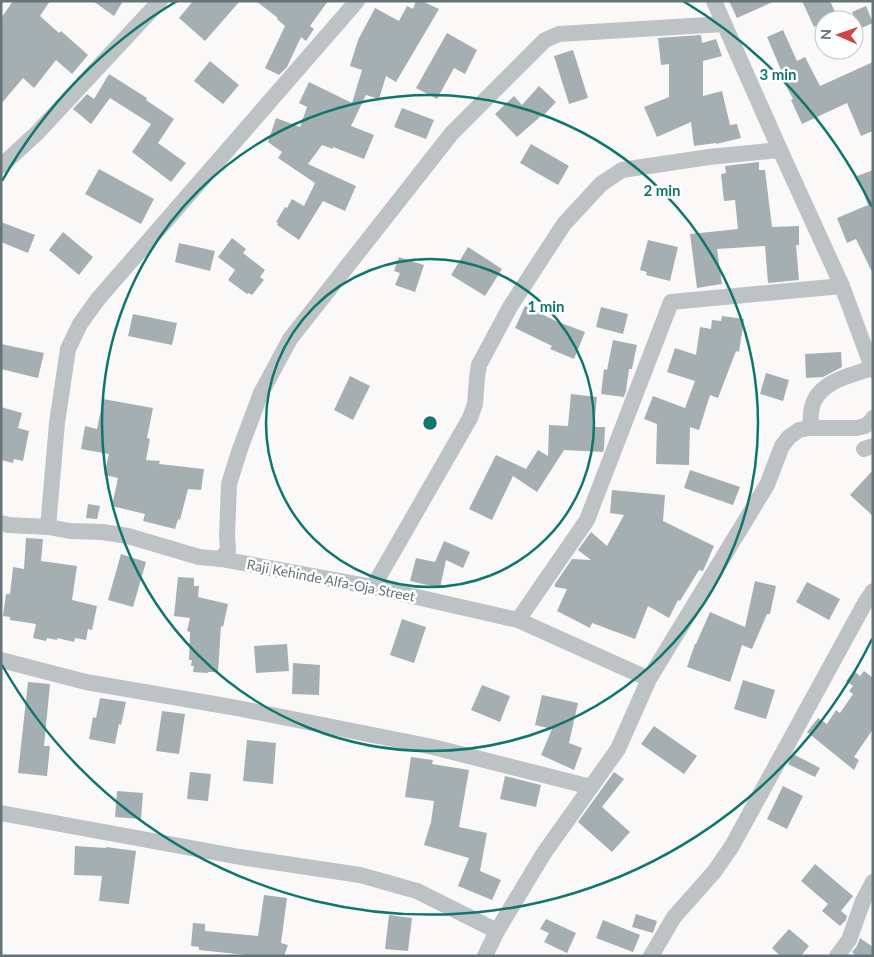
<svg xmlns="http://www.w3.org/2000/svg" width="874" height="957" viewBox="0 0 874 957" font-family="Lato,sans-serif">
<rect width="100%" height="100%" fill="#faf9f8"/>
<g fill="#a5afb2">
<path d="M13,1H50L40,16L59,33L61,31L88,55L72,74L56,60L34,88L23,78L1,104V18Z"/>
<path d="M93,1H123L114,16Z"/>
<path d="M193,1H240L205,41L179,18Z"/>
<path d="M256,1H328L310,26L314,29L306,41L301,37L287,67L279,75L265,68L285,26L277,19L278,18Z"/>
<path d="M416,1H422L439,9L396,82L386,76L379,99L366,95L351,126L374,135L364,159L333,147V149L322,145L308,164L356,186L345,211L323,201L299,240L277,225L278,223L276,222L285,207L287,208L292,199L304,206L315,183L278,158L282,152L268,142L276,118L300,127L307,107L299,103L309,82L352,103L362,70L350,66L358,40L375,8L399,21L407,6L413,9Z"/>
<path d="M729,1H775L737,18Z"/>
<path d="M802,1H830L837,16L829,20H824V22L814,27Z"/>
<path d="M866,6L873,23L859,29L852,12Z"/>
<path d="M783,30L797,61L805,57L820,86L873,62V131L861,136L847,103L802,124L791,100L793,99L778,71L781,70L767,37Z"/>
<path d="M447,33L477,50L465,74L454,68L437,99L416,88Z"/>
<path d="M701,35L702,43L716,39L722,56L703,61V96L722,91L730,125L737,124L741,138L716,144V143L694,146L691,122L657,137L644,107L669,97V64L661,65L658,38Z"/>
<path d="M573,50L588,98L569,104L554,56Z"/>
<path d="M210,61L239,85L223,104L194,81Z"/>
<path d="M109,74L147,98L146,100L174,119L158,143L186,163L171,182L132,152L151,124L110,98L91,124L73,109L87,94L94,99Z"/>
<path d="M539,86L556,102L542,117L541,116L517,137L495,114L514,96L522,105Z"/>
<path d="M402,108L434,120L426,139L394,127Z"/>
<path d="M531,144L569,166L558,185L520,163Z"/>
<path d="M759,162V170H765L772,227L799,226V245H796L799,280L768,283L765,246L717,249L722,284L697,288L690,234L738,229L735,200L724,201L721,174L726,173L725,166Z"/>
<path d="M99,169L154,199L141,224L85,194Z"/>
<path d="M873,170V274L856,239L847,243L837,218L868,205L857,176Z"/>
<path d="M1,222L35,235L28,253L1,242Z"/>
<path d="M63,232L93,257L79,275L49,250Z"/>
<path d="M232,238L246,249L243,253L265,270L260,277L264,280L252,295L249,293L247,294L228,280L235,270L218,257Z"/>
<path d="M648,240L678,247L670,281L646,275L647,272L640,270Z"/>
<path d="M179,243L215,251L210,271L175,262Z"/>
<path d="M468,247L502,269L485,296L451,275Z"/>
<path d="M399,257L424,265L415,292L395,285L400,273L394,271Z"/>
<path d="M525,306L556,321L585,332L574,359L550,349L552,346L515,328Z"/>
<path d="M601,307L628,314L623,334L596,327Z"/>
<path d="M133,314L177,323L172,345L128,336Z"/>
<path d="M722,316L744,319L739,352L736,351L718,398L710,395L699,430L690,427L689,465L656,464L657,424L644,419L653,396L685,408L695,381L667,372L675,348L696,355L700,327L711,329L712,320L721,321Z"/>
<path d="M613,340L637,345L632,369H629L626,391L624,397L601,394L604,369L607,370Z"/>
<path d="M1,344L44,353L38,378L1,369Z"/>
<path d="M841,352L842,367L823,377L806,378L805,354Z"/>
<path d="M766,373L789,380L783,401L760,394Z"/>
<path d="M350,376L370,386L353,420L334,410Z"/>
<path d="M571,394L597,397L594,427H605L604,449L603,452L564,450L537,492L513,476L492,520L469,509L496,455L526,469L538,450L548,456L549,425L568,426Z"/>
<path d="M103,399L153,408L147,438L150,439L146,460L160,461L159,464L204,469L201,490L188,489L180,520L178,519L175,529L143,521L145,514L112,506L118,478L104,475L109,454L81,449L85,426L97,429Z"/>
<path d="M1,407L22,413L18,428L29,431L23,461L14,459L13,463L1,460Z"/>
<path d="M690,470L740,487L733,505L684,488Z"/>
<path d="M873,470V516L850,495Z"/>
<path d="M612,490L665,495L663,521L714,546L703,571L699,570L680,601L678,600L669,618L648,606L635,639L592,623L590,628L557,611L567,589L555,587V584L572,559L591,560L578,550L591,532L607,546L624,515L610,513Z"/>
<path d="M88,504L100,506L97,519L86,518Z"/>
<path d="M26,538L43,539L41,561L77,566L72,600L97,606L92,630L88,629L86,640L75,638L74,642L57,638V640L47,638L46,641L33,638L36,624L10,620V617L3,616L6,594H10L13,567L24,569Z"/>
<path d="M444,541L470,552L463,568L446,560L440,588L410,581L416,558L435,562Z"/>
<path d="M121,554L146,562L133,607L108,600Z"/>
<path d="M178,577L194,578V586H199L198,597L228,604L223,627L221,626L218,672H208V673L193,672L194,666H191L192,660H189L190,632L187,631L190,618L174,616Z"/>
<path d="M755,581L776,586L770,614H767L752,649L742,645L730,682L687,667L695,644H696L710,612L745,627Z"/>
<path d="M807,582L840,599L829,620L796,602Z"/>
<path d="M402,619L426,627L414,663L390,655Z"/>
<path d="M287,644L289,671L256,673L254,646Z"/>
<path d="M293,663L320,665L319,695L292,694Z"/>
<path d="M854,671L860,676L864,671L873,678V729L854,757L859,760L854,770L807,732L818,718L827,724L836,710L840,713L853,694L849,691L853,686L846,681Z"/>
<path d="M743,680L775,690L766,719L734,709Z"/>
<path d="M28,682L50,684L44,746H50L47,776L18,773Z"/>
<path d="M482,685L510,696L500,722L471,710Z"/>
<path d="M542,695L578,703L569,743L582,748L574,770L541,755L552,729L535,725Z"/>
<path d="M100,698L126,702L121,725L119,724L115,744L89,739L93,717L96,718Z"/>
<path d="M162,711L185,714L179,754L156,751Z"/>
<path d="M654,726L697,756L684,774L641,744Z"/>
<path d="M247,740L276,743L273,784L243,781Z"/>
<path d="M793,754L820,768L815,777L788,764Z"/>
<path d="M411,757L433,760L432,764L469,770L459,827L487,833L480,871L501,880L492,900L458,886L469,858L424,845L431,822L434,801L405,797Z"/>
<path d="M190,772L211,774L208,801L187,799Z"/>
<path d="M614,772L624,779L602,807L630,832L612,852L578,822Z"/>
<path d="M505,776L541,785L536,807L500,799Z"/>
<path d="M783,786L803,796L787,829L767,819Z"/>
<path d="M117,791L143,793L141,819L115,817Z"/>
<path d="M75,846L106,848V847L136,851L129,904L99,901L102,876L74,875Z"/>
<path d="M815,864L853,896L841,911L847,916L846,920L840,926L822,911L828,904L801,881Z"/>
<path d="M264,895L287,898L281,943L288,945L284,956H257L199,950V947L191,946L193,923L205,924V931L258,936Z"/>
<path d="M636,914L657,921L653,933L632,927Z"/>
<path d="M389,915L412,918L408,951L385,949Z"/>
<path d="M546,919L576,933L567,953L544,942L549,933L540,929Z"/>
<path d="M603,920L640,935L633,952L596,938Z"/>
<path d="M789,929L809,946L801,956H780L772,948Z"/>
<path d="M860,938L873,947V956H856L852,952L857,946Z"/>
</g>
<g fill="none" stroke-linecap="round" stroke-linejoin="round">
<g stroke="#bdc3c5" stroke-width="16">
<path d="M714,1L780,150L842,286L873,370"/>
<path d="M1,166L37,133L160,1"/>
<path d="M810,428C811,419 810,409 814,401C824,380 852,375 872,368"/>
<path d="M864,449L873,446"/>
<path d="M1,523L8,525L48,527L70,531L102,532L128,536L199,557L221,559L373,587L518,620L649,679"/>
<path d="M48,527L57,423L68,349L80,324L98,299L357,1"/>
<path d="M221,559L228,550L227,536L229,484L240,449L261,393L290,339L452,133L545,40L559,34L724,24"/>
<path d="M373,587L470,418L475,404L477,378L479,365L510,307L564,224L601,184L622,170L709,157L780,150"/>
<path d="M518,620L587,520L671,302L842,286"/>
<path d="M1,660L86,682L237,708L433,747L591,787"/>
<path d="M1,813L240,857L360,875L417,891L497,931L544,853L618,749L649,679L767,485L782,446L789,437L799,430L810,428H856L865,426L870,422L873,418"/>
<path d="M485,956L497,931"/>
<path d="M651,956L674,917L714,872L732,846L865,603L873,591"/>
<path d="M837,956L849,940L863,901L873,882"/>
</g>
</g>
<g fill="none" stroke="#0f766e" stroke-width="2.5">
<circle cx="430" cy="423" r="164"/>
<circle cx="430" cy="423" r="328"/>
<path d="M872 639A492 492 0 0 1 2 665M2 181A492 492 0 0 1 177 1M683 1A492 492 0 0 1 872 207"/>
</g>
<g text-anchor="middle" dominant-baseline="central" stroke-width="5" stroke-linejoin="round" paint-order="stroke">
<g font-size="14" fill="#647479" stroke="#fff">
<text transform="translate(331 580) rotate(11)">Raji Kehinde Alfa-Oja Street</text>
</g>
</g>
<circle cx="430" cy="423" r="8" fill="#0f766e" stroke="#fff" stroke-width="2.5"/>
<g font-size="15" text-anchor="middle" font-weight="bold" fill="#0f766e" stroke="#fff" stroke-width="5" stroke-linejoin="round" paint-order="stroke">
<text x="778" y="80">3 min</text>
<text x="662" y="196">2 min</text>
<text x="546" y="312">1 min</text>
</g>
<rect width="874" height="957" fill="none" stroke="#647479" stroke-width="5"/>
<g transform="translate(839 35) rotate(272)"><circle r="24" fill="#ffffff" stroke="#c1c7c9"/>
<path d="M0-4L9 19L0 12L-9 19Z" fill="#cd4644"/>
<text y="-8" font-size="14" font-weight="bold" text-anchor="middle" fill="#647479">N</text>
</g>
</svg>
